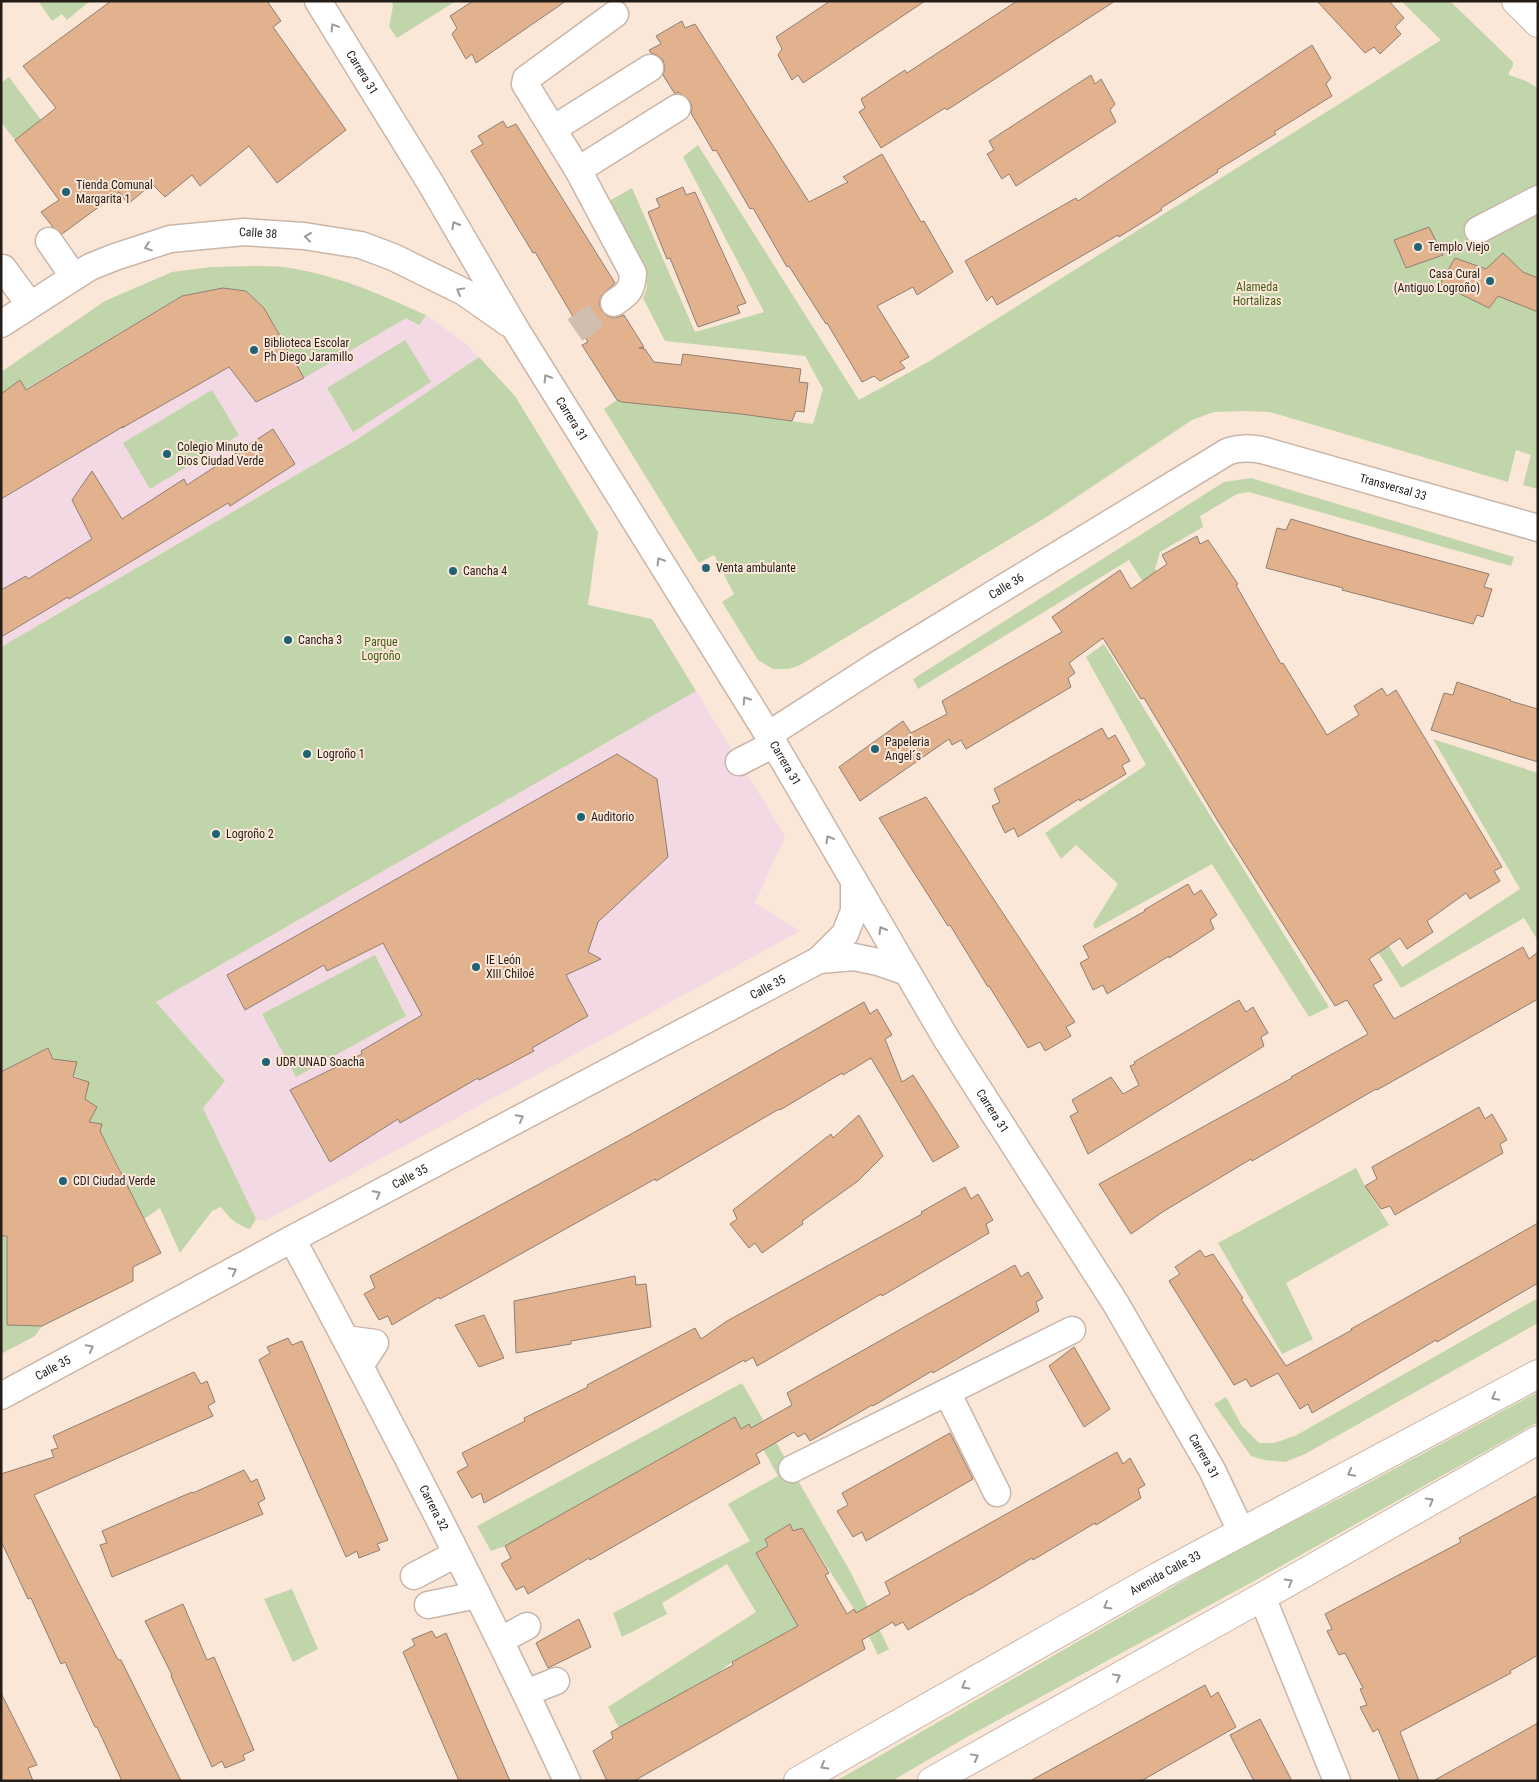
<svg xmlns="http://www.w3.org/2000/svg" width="1539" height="1782" viewBox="0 0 1539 1782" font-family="'Roboto Condensed',sans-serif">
<rect width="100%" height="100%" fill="#fbe7d8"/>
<g fill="#f2d9e3">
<path d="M212,267H246L295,269L357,285L426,315L467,345L479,357L437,388L358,439L1,647V372L105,301L172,272Z"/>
<path d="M696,691L785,836L755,903L800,931L629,1025L265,1221L256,1219L203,1108L218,1073L156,1002Z"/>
</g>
<g fill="#c1d5ab">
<path d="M38,1H90L67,20L62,14L52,21Z"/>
<path d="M392,1H456L397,38L389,27L393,6Z"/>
<path d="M1401,1H1450L1513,62V66L1509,72V75L1526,81L1538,88V489L1523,485L1531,455L1516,450L1508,482L1270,412L1245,411L1214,412L1192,420L1048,516L800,665L789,669H773L758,660L722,602L734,594L714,555L699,563L604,409L617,400L622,402L726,412L813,424L823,389L805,356L665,341L643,298L647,288L646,268L609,201L632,188L695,332L764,312L683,157L698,145L859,400L928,362L1441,40Z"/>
<path d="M9,77L41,120L15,140L1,122V83Z"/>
<path d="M212,267C238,267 271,264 296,269C342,277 384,296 426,315L419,325L406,318L304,378L264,307L246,291L223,288L181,296L26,389L20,380L1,394V372L105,301L172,272Z"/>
<path d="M405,340L431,382L353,432L327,388Z"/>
<path d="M479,357L515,396L598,532L588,605L652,619L696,691L156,1002L225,1081L203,1108L256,1219L250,1229C237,1225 230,1219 221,1207L212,1211L180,1253L160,1208L144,1219L107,1143L98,1142L102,1124L89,1122L97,1107L85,1099L89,1082C70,1075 57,1067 48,1048L1,1072V647L358,439Z"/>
<path d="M212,390L239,435L150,489L123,443Z"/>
<path d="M1251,478L1514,557L1511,566L1249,492L1237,494L1200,516L1203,527L1160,552L1155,569L1402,967L1520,889L1433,739L1538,773V941L1524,918L1401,988L1129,560L918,689L913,679L1224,482Z"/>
<path d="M1104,644L1329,1007L1309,1017L1212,864L1095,929L1093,924L1118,884L1076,845L1061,859L1045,833L1146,765L1086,657Z"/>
<path d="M375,955L406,1016L296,1077L262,1014Z"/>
<path d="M1356,1168L1365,1186L1389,1225L1286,1283L1313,1339L1282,1354L1218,1243Z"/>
<path d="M1,1236H7V1325L42,1326L35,1336L1,1354Z"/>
<path d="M1538,1298V1323L1305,1454L1285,1462L1264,1460L1251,1456L1214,1404L1226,1397L1242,1426L1259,1443H1274L1295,1436Z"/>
<path d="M742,1383L851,1573L889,1649L878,1655C858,1610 828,1570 802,1528L793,1531L789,1524L765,1539L798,1626L732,1662L718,1673L619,1728L608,1707L756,1612L727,1564L662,1603L667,1614L622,1637L613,1613L750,1541L728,1504L778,1476L749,1424L741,1429L735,1418L505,1546L491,1551L477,1526Z"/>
<path d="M1538,1392V1422L1256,1580L965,1738L892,1781H836L1242,1547L1340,1498Z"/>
<path d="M292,1589L318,1649L293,1662L264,1599Z"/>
</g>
<g fill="#e2b28e" stroke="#907e71">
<path d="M111,1H267L281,21L273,27L346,130L277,183L249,146L200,186L192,175L165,197L152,184L128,204L119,192L62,234L53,227L41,212L59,200L15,140L56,108L23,66Z"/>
<path d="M473,1H566L476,63L472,54L466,59L452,34L457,28L450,16Z"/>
<path d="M830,1H925L803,83L798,75L792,80L778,55L782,49L776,37Z"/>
<path d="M1017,1H1115L947,110L945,108L881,148L859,112L865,108L861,99L905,70L907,73Z"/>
<path d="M1317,1H1389L1404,18L1395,27L1401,34L1380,54L1374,47L1365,53Z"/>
<path d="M682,21L685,28L695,24L809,202L848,182L843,177L882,154L921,222L924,221L953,272L917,295L913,287L877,306L909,357L900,362L905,368L880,381L874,376L862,382L827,323L826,324L789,266L787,267L753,208L750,209L716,150L713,151L691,113L692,107L689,100L678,92L675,94L663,75L665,68L663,60L657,55L651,53L649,50L661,44L656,36Z"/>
<path d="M1312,45L1331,78L1326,84L1332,96L1274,132L1276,134L1217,170L1218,172L1161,208L1162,210L1119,237L1118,235L997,305L992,296L987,301L965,261L1076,198L1078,201Z"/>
<path d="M1091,75L1095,84L1101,79L1115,104L1110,110L1116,122L1016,186L1009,174L1002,179L987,154L994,150L989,141Z"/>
<path d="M503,121L507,128L516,124L615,283L601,296L599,304L602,311L607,316L615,318L624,315L644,347L639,348L645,349L654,362L681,365L683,354L801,369L799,382L808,383L804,412L796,411L792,421L741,414L622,402L617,400L582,345L588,342L535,252L533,253L471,151L483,144L478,136Z"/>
<path d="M683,187L686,195L695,192L746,303L737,306L740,313L698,327L670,258L667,259L648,212L660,207L656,199Z"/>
<path d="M1429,227L1443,255L1406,268L1394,240Z"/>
<path d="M1503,253L1523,272L1538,278V312L1498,296L1489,308L1440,284L1455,258L1486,269Z"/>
<path d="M223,288L246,291L264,308L304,378L256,402L229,367L122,428L124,426L1,499V394L20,380L26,390L182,296Z"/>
<path d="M273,429L295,464L230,506L228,503L69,599L68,597L1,637V590L26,576L28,579L92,539L72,500L92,471L122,519L184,479L187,485Z"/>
<path d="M1291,519L1359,539L1489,574L1484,587L1492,589L1483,617L1477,615L1473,624L1342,590L1343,588L1266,568L1277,528L1286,530Z"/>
<path d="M1197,536L1200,544L1208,540L1238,584L1236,585L1281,664L1283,663L1327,735L1359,715L1354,706L1382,688L1387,696L1396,690L1502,867L1494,871L1500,881L1470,899L1466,893L1427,921L1433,932L1407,949L1400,938L1369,959L1382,980L1373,985L1394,1019L1523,947L1529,959L1538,952V999L1377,1090L1376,1089L1252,1161L1251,1159L1164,1211L1131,1234L1099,1184L1292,1078L1291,1077L1368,1034L1347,1000L1335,1006L1219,823L1144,698L1141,699L1103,638L1069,663L1075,673L1068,678L1071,687L966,749L961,740L952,745L949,739L860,801L839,767L903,721L911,733L947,714L942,701L1062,632L1052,617L1120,570L1131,589L1167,564L1162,555Z"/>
<path d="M1457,682L1511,700L1510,701L1538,709V762L1431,730L1444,693L1453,695Z"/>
<path d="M1102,728L1108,739L1115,735L1130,761L1122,765L1126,774L1080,801L1079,799L1018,837L1014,828L1005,833L992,806L1000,802L994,789Z"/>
<path d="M617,754L657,779L668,857L598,922L588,952L601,959L566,975L588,1016L532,1048L534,1051L479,1080L478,1078L400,1123L398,1119L330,1162L290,1090L362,1054L361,1051L422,1015L383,943L327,971L324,965L245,1010L227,975Z"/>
<path d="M926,797L1075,1022L1066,1027L1071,1036L1045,1051L1040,1042L1028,1048L989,986L988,987L950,925L948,926L879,818Z"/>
<path d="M1188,884L1194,895L1201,890L1217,915L1210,920L1214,929L1169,958V956L1107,994L1103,985L1093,990L1080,963L1089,958L1083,946L1145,911L1144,910Z"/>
<path d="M1239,1000L1246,1012L1253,1007L1268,1033L1261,1037L1264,1046L1088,1154L1070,1116L1078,1112L1072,1100L1111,1077L1123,1094L1139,1085L1130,1066L1135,1064L1134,1062Z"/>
<path d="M864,1002L870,1014L877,1009L892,1035L885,1039L902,1082L913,1075L959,1147L933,1162L871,1058L843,1075L842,1073L780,1110L779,1109L656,1181L655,1179L440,1299L439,1297L392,1325L388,1316L379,1320L364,1294L375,1288L370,1276L633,1133Z"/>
<path d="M48,1048L53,1059L77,1062L73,1077L89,1082L85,1099L97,1107L89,1122L102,1124L100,1131L161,1253L133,1267V1281L42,1326L7,1325V1236H1V1072Z"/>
<path d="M1479,1107L1485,1119L1492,1114L1507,1140L1500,1144L1503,1153L1395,1215L1390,1206L1381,1209L1365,1186L1377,1179L1372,1167Z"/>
<path d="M859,1115L883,1156L858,1181L802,1221L803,1224L762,1253L755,1243L749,1248L730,1224L737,1219L733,1210L831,1134L833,1138Z"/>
<path d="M965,1187L971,1199L978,1194L993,1220L986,1224L989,1233L882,1296L881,1294L757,1366L753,1357L745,1362L744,1360L484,1503L481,1493L472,1498L457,1472L468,1466L462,1453L525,1421L524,1418L588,1387L587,1385L695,1328L701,1339L727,1321L922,1214L921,1212Z"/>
<path d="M1538,1223V1283L1437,1342L1436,1340L1312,1413L1308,1404L1300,1409L1278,1373L1251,1387L1246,1379L1234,1385L1169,1281L1180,1274L1175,1267L1200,1250L1205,1257L1213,1254L1243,1298L1241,1299L1286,1366L1352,1330L1351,1329Z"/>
<path d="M1015,1265L1021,1277L1028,1272L1043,1298L1036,1302L1039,1311L933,1373L932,1371L873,1406L872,1405L810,1441L805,1433L798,1437L794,1432L756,1454L760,1463L590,1560L589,1558L528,1594L524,1586L516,1590L501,1564L511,1558L505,1546L735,1417L741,1429L749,1424L751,1428L792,1405L787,1393Z"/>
<path d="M635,1276L636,1285L646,1284L651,1327L571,1341V1344L516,1353L514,1301Z"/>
<path d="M484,1315L504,1358L479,1367L455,1325Z"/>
<path d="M288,1338L292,1345L302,1341L388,1540L377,1544L380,1550L359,1558L357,1551L346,1557L259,1360L270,1353L267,1347Z"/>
<path d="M1074,1347L1110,1409L1084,1427L1049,1366Z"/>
<path d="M194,1372L201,1384L207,1381L215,1402L208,1406L213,1416L34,1495L117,1658L119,1660H121L181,1781H122L97,1727H95L65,1662L61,1664L31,1598L28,1599L1,1541V1474L54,1457L51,1450L58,1448L53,1436Z"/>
<path d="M950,1433L973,1479L866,1541L862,1532L853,1537L837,1511L848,1505L842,1493Z"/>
<path d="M1117,1452L1123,1464L1130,1458L1145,1485L1138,1489L1141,1498L1096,1525L1095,1523L1033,1560L1032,1558L970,1595V1594L908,1630L903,1622L895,1626L893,1622L862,1640L865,1649L634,1781H607L593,1751L613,1738L611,1732L733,1665L732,1662L798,1626L756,1553L768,1546L765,1539L790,1524L793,1531L802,1528L829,1573L825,1575L847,1614L854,1609L856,1613L890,1594L885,1582Z"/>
<path d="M244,1470L251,1482L257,1479L265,1499L258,1503L263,1514L112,1577L100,1545L107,1543L102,1531L192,1492L193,1493Z"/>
<path d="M1538,1495V1655L1510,1671L1511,1673L1400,1732L1419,1781H1400L1378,1729L1373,1732L1360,1707L1367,1705L1360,1689L1363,1688L1345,1653L1339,1655L1327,1631L1332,1629L1325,1614L1461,1542L1459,1538Z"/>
<path d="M183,1604L207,1660L214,1657L254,1750L243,1755L245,1760L225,1768L222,1761L212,1767L171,1676L172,1675L145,1621Z"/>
<path d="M579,1619L591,1647L548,1668L536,1643Z"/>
<path d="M432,1631L436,1638L446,1633L510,1781H459L403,1652L415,1645L412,1639Z"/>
<path d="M1205,1685L1211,1697L1218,1692L1236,1727L1141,1781H1030Z"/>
<path d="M1,1693L37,1765L28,1768L33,1781H1Z"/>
<path d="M1260,1719L1292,1781H1254L1230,1735Z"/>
<path d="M1538,1723V1781H1433Z"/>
</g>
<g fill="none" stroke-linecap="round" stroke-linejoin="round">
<path stroke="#d0beb1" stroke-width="26" stroke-dasharray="26 13" stroke-linecap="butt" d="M575,330L614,303"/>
<defs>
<g id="minor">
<path id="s1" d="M318,1L431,184L515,328L774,744L947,1040L1116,1304L1212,1470L1241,1531"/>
<path d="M553,129L650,68"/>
<path d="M578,170L677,108"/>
<path d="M1478,230L1538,199"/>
<path d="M49,241L74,277"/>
<path d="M3,268L30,305"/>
<path d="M614,303C628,293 632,291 633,273L578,170L525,84L526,79L615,14"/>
<path id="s2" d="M1,324L74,277L90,267L115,257L170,239L244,232L304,236L361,245L393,257L464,292L508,323"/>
<path id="s3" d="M768,735L880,663L1227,452C1239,447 1250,448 1262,450L1538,528"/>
<path d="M739,762L774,744"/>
<path d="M819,960L854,957L878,962L907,972"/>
<path id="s4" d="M292,1239C388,1417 482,1597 567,1781"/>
<path d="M346,1339L375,1343L360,1366"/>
<path d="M947,1392L997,1493"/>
<path id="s5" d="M1,1396L292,1239L819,960L845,934L854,911V881"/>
<path d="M792,1469L1072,1330"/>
<path d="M414,1576L456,1554"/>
<path d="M1262,1597L1337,1781"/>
<path d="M428,1605L477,1595"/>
<path d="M501,1640L527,1626"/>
<path d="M526,1693L556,1681"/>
</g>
<g id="major">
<path d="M1516,1L1538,23"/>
<path id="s6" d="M798,1781L1159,1576L1538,1374"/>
<path d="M932,1781L1262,1597L1538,1440"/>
</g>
</defs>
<use href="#minor" stroke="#cab6a8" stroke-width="29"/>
<use href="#major" stroke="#cab6a8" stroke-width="30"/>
<use href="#minor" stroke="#fff" stroke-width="26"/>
<use href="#major" stroke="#fff" stroke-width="28"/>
</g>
<defs><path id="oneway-chevron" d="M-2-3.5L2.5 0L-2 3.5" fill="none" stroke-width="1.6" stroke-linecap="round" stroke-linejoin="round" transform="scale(1.25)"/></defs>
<g stroke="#9c9997">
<use href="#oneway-chevron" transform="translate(334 27) rotate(-121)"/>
<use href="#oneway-chevron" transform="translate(455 225) rotate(-120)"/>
<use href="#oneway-chevron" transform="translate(308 237) rotate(-173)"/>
<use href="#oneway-chevron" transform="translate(148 247) rotate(161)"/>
<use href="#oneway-chevron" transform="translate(460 291) rotate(-151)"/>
<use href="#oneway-chevron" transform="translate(547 378) rotate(-122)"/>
<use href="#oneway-chevron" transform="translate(660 561) rotate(-122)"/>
<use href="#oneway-chevron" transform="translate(746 700) rotate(-123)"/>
<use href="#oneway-chevron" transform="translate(829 839) rotate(-120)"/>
<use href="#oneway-chevron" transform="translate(882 930) rotate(-120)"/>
<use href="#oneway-chevron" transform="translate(520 1118) rotate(-28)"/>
<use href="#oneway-chevron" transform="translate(377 1194) rotate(-28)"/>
<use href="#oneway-chevron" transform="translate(233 1271) rotate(-28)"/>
<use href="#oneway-chevron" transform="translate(90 1348) rotate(-28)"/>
<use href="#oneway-chevron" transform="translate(1495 1397) rotate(152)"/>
<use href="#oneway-chevron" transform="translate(1351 1473) rotate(152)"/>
<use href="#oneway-chevron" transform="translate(1430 1501) rotate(-30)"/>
<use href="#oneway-chevron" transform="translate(1289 1582) rotate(-30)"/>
<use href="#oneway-chevron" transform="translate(1107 1606) rotate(150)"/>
<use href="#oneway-chevron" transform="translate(1117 1677) rotate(-29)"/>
<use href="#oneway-chevron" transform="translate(965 1686) rotate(150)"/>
<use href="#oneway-chevron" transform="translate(975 1757) rotate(-29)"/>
<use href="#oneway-chevron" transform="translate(824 1766) rotate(150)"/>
</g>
<g fill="#1f6375" stroke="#fbe7d8" stroke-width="2">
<circle cx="66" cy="192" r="5"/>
<circle cx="1418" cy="247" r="5"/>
<circle cx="1490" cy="281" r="5"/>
<circle cx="254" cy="350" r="5"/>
<circle cx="167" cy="454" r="5"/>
<circle cx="706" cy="568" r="5"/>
<circle cx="453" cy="571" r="5"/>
<circle cx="288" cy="640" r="5"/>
<circle cx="875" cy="749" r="5"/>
<circle cx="307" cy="754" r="5"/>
<circle cx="581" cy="817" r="5"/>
<circle cx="216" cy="834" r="5"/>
<circle cx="476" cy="967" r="5"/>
<circle cx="266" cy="1062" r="5"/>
<circle cx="63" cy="1181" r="5"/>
</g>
<g text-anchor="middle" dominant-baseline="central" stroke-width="4" stroke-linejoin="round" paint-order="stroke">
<g font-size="12" fill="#231c17" stroke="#fbe7d8">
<text stroke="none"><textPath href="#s1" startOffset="84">Carrera 31</textPath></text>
<text stroke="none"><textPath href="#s2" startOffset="279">Calle 38</textPath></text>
<text stroke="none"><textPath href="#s1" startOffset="489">Carrera 31</textPath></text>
<text stroke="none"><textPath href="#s3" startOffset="711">Transversal 33</textPath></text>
<text stroke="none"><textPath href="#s3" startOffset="281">Calle 36</textPath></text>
<text stroke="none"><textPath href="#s1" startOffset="894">Carrera 31</textPath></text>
<text stroke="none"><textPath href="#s5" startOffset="869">Calle 35</textPath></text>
<text stroke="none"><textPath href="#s1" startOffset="1299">Carrera 31</textPath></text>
<text stroke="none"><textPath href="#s5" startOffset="464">Calle 35</textPath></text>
<text stroke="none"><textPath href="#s5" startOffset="59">Calle 35</textPath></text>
<text stroke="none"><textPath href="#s1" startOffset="1704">Carrera 31</textPath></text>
<text stroke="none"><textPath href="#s4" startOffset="304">Carrera 32</textPath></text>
<text stroke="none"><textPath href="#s6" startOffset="422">Avenida Calle 33</textPath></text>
</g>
<g font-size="12" fill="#231c17" stroke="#fbe7d8" text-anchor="start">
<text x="76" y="185">Tienda Comunal<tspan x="76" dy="14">Margarita 1</tspan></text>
<text x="1428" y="247">Templo Viejo</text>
<text x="1480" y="274" text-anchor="end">Casa Cural<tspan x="1480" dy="14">(Antiguo Logroño)</tspan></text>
<text x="264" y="343">Biblioteca Escolar<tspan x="264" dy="14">Ph Diego Jaramillo</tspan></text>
<text x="177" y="447">Colegio Minuto de<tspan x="177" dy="14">Dios Ciudad Verde</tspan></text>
<text x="716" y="568">Venta ambulante</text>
<text x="463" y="571">Cancha 4</text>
<text x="298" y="640">Cancha 3</text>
<text x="885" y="742">Papeleria<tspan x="885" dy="14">Angel´s</tspan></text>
<text x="317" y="754">Logroño 1</text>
<text x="591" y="817">Auditorio</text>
<text x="226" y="834">Logroño 2</text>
<text x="486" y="960">IE León<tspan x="486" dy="14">XIII Chiloé</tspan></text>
<text x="276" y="1062">UDR UNAD Soacha</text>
<text x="73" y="1181">CDI Ciudad Verde</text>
</g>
<g font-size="12" fill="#425e15" stroke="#fbe7d8">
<text x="1257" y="287">Alameda<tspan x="1257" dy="14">Hortalizas</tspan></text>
<text x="381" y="642">Parque<tspan x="381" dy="14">Logroño</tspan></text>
</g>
</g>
<rect width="1539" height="1782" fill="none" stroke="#231c17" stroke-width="5"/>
</svg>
